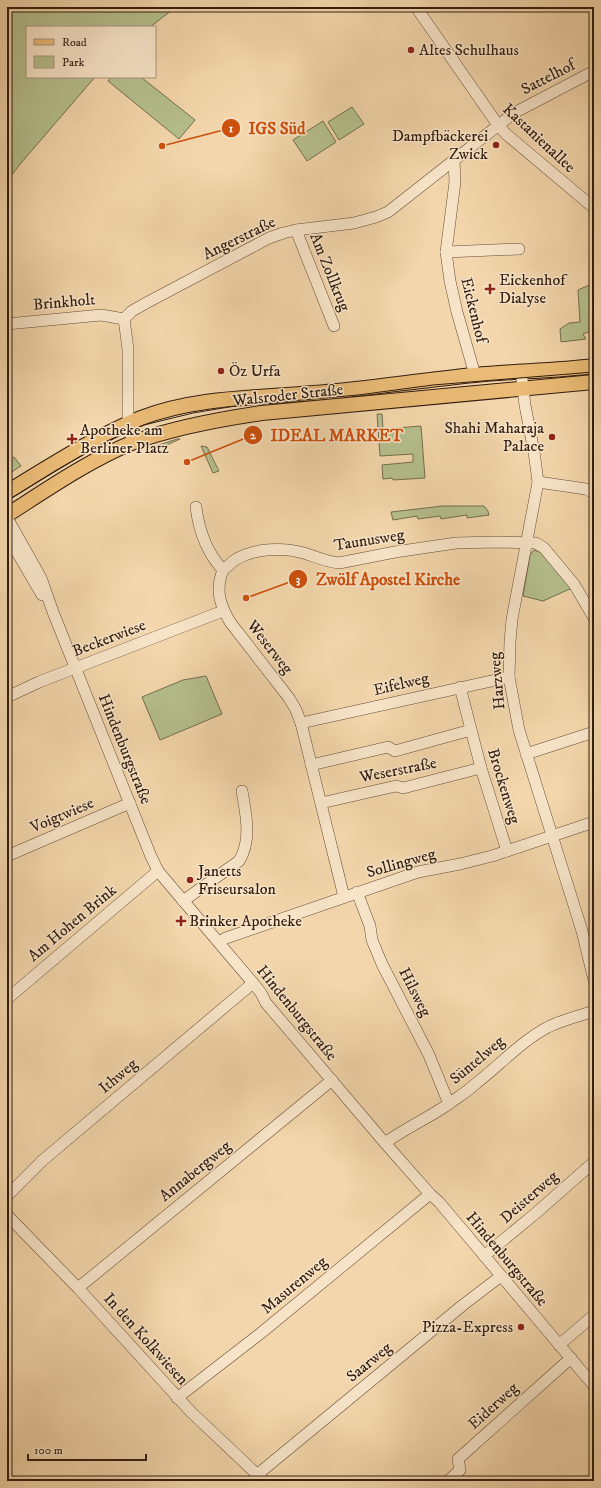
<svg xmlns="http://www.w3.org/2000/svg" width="601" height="1488" viewBox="0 0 601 1488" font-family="'IM FELL DW Pica',serif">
<rect width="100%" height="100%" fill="#f3d6ab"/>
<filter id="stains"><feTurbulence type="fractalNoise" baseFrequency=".005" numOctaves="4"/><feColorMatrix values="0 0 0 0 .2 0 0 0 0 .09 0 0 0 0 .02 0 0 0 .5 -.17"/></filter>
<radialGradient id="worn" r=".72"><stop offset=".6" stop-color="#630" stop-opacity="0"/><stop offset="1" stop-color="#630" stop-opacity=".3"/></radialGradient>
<g fill="#b5bf8d" stroke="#746e4e">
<path d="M7,7H176L150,27H27V77H95L21,163L7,181Z"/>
<path d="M111,77H141L195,120L179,139L108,81Z"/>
<path d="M352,107L364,124L339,140L328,122Z"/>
<path d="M323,121L336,142L307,161L293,140Z"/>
<path d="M594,283V330L583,334L586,339L561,342L560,329L569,323L580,322L578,290Z"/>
<path d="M377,414H382L383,429L421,426L425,478L393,480L392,478L383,479L382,465L413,462V454L380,456Z"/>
<path d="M177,439H180L149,453L147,449Z"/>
<path d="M201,446L207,447L219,471L213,473Z"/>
<path d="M7,457L9,460L14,457L21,466L7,475Z"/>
<path d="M443,506H484L488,511L489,515L467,518V515L441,519L440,516L418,519L417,516L393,520L391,512Z"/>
<path d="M534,550L540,552L572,588L543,601L523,596L530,555Z"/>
<path d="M206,676L222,714L160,740L142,697L183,680Z"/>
</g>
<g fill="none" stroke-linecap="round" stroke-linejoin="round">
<defs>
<g id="minor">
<path d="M416,7L498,125L506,134L594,208"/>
<path d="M454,160L455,182L446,252L450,281L457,312L475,375"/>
<path d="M296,230L334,326"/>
<path d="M446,252L519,249"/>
<path d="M124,319L132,311L148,302L269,238L283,233L296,230L354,223L376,217L388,212L514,113L594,71"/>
<path d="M124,319L128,349V424L133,443"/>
<path d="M7,324L101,315L124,319"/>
<path d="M521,371L525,405L534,452L538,482L512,619L510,642L509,677L519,730L582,931L594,980"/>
<path d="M538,482L586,489L594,493"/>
<path d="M196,507C199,531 207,553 223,570C215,590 220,605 230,622L289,698L296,710L301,723L344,897"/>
<path d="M7,521L10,523L41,578L53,612L150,854L158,871L253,983L261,993L266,1003L385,1143L430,1194L439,1202L594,1386"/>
<path d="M7,535L42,595"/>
<path d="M223,570C227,567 231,563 235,560C254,548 283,547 304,553C316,557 327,562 339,563L395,552L456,543L496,542L536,543L544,548L574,584L594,618"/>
<path d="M460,687L481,768L507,851"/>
<path d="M7,697L39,682L223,611"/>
<path d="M301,723L509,677"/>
<path d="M526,754L594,732"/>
<path d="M311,765L388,747L395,751L471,730"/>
<path d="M321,803L396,786L403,788L481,768"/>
<path d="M7,856L130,803"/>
<path d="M357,892L370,926L372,940L382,964L429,1055L449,1104"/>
<path d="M183,901L239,861C252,841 246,814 242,791"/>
<path d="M219,942L226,938L418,872L460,864L492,856L594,822"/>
<path d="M7,999L158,871"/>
<path d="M385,1143C405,1128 429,1118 450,1103C458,1097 467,1092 474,1085C499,1066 520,1042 548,1027C562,1020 579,1016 594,1011"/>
<path d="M7,1196L43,1160L253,983"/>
<path d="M7,1215L78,1288L191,1412L264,1481"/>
<path d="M484,1256L536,1213L594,1162"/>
<path d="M78,1288L332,1080"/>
<path d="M559,1345L594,1315"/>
<path d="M177,1398L261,1333L430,1194"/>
<path d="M258,1474L463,1305L501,1276"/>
<path d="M448,1481L460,1470L458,1459L571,1358"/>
</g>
<g id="major">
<path d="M7,492C48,467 96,436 141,418C196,397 256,398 313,393C368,389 421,380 475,375C514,371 555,371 594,366"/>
<path d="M7,515C46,490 91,459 134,442C173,428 221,419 262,413L594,382"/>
</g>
</defs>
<use href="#minor" stroke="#624b37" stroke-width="12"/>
<use href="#major" stroke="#321d10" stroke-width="16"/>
<use href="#minor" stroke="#f7e4c8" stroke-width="11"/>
<use href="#major" stroke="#eabb76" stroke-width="14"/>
<path stroke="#321d10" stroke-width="1" d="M7,501L55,471L107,441L144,425L193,413L235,406L358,395L433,385L594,372"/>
</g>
<g fill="#8f2418" stroke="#f7e4c8" stroke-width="1.5">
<circle cx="411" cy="50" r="4"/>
<circle cx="496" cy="145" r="4"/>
<path d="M488 283h4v4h4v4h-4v4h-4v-4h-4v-4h4z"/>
<circle cx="221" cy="371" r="4"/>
<circle cx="552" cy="437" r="4"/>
<path d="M70 433h4v4h4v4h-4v4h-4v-4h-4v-4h4z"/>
<circle cx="190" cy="880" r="4"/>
<path d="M179 915h4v4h4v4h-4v4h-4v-4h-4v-4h4z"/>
<circle cx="521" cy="1327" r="4"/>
</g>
<g text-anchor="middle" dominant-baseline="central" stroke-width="3" stroke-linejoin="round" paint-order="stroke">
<g font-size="16" fill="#321d10" stroke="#f7e4c8" text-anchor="start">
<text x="419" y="50">Altes Schulhaus</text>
<text x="488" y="136" text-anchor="end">Dampfbäckerei<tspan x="488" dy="18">Zwick</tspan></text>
<text x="499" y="280">Eickenhof<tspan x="499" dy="18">Dialyse</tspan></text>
<text x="229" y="371">Öz Urfa</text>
<text x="544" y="428" text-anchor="end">Shahi Maharaja<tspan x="544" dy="18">Palace</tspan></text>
<text x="80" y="430">Apotheke am<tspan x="80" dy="18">Berliner Platz</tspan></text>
<text x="198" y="871">Janetts<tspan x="198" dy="18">Friseursalon</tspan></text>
<text x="189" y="921">Brinker Apotheke</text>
<text x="513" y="1327" text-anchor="end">Pizza-Express</text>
</g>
<g font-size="16" fill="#321d10" stroke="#f7e4c8">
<text transform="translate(548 77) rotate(-27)">Sattelhof</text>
<text transform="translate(539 138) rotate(43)">Kastanienallee</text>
<text transform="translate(239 238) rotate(-26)">Angerstraße</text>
<text transform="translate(330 272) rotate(68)">Am Zollkrug</text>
<text transform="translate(64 302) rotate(-5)">Brinkholt</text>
<text transform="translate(474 310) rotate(76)">Eickenhof</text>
<text transform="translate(288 395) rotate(-6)">Walsroder Straße</text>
<text transform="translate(369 540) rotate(-9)">Taunusweg</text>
<text transform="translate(109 638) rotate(-21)">Beckerwiese</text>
<text transform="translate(270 647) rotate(52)">Weserweg</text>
<text transform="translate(497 681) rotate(-95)">Harzweg</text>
<text transform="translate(401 684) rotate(-13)">Eifelweg</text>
<text transform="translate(125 749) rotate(68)">Hindenburgstraße</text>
<text transform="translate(398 770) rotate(-11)">Weserstraße</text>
<text transform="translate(504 786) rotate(73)">Brockenweg</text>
<text transform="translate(62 815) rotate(-23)">Voigtwiese</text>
<text transform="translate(401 863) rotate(-16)">Sollingweg</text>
<text transform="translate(72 923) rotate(-40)">Am Hohen Brink</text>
<text transform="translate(415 992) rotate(63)">Hilsweg</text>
<text transform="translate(297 1013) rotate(51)">Hindenburgstraße</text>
<text transform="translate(477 1060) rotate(-40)">Süntelweg</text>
<text transform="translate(118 1076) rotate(-40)">Ithweg</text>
<text transform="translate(195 1171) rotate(-39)">Annabergweg</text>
<text transform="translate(529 1197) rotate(-41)">Deisterweg</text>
<text transform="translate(507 1259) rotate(50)">Hindenburgstraße</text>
<text transform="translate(294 1285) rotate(-40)">Masurenweg</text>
<text transform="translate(146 1339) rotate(48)">In den Kolkwiesen</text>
<text transform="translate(369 1362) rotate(-39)">Saarweg</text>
<text transform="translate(493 1406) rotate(-42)">Eiderweg</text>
</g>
</g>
<path fill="none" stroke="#cd500d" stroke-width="1.5" d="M162 146L231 128M187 462L253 435M246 598L298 579"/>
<g fill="#cd500d" stroke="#f7e4c8" stroke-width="1.5">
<circle cx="162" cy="146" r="4"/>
<circle cx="187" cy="462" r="4"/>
<circle cx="246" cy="598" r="4"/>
<circle cx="231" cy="128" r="10"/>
<circle cx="253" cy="435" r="10"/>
<circle cx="298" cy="579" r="10"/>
</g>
<g font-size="12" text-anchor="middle" font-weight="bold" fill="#fff">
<text x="231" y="132">1</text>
<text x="253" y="439">2</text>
<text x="298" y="583">3</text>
</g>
<g font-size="17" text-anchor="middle" font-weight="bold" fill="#cd500d" stroke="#f7e4c8" stroke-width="3" stroke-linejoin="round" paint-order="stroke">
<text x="277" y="134">IGS Süd</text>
<text x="337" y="441">IDEAL MARKET</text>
<text x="388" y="585">Zwölf Apostel Kirche</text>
</g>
<rect width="601" height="1488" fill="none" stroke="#f3d6ab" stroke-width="24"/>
<rect x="8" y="8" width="585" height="1472" fill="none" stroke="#321d10" stroke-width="2"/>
<rect x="12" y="12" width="577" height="1464" fill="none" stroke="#321d10"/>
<rect x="26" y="26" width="130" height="52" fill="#f7e4c8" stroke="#a8947e"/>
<rect x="34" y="39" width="20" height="6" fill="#eabb76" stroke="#a8947e"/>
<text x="62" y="46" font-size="12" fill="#321d10">Road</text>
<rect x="34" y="56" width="20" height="12" fill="#b5bf8d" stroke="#a8947e"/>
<text x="62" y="66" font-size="12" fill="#321d10">Park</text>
<path d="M28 1454v6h118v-6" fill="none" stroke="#321d10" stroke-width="2"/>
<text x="34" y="1454" font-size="12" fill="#321d10" stroke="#f7e4c8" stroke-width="3" paint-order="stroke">100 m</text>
<rect width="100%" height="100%" filter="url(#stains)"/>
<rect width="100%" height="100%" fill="url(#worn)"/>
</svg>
